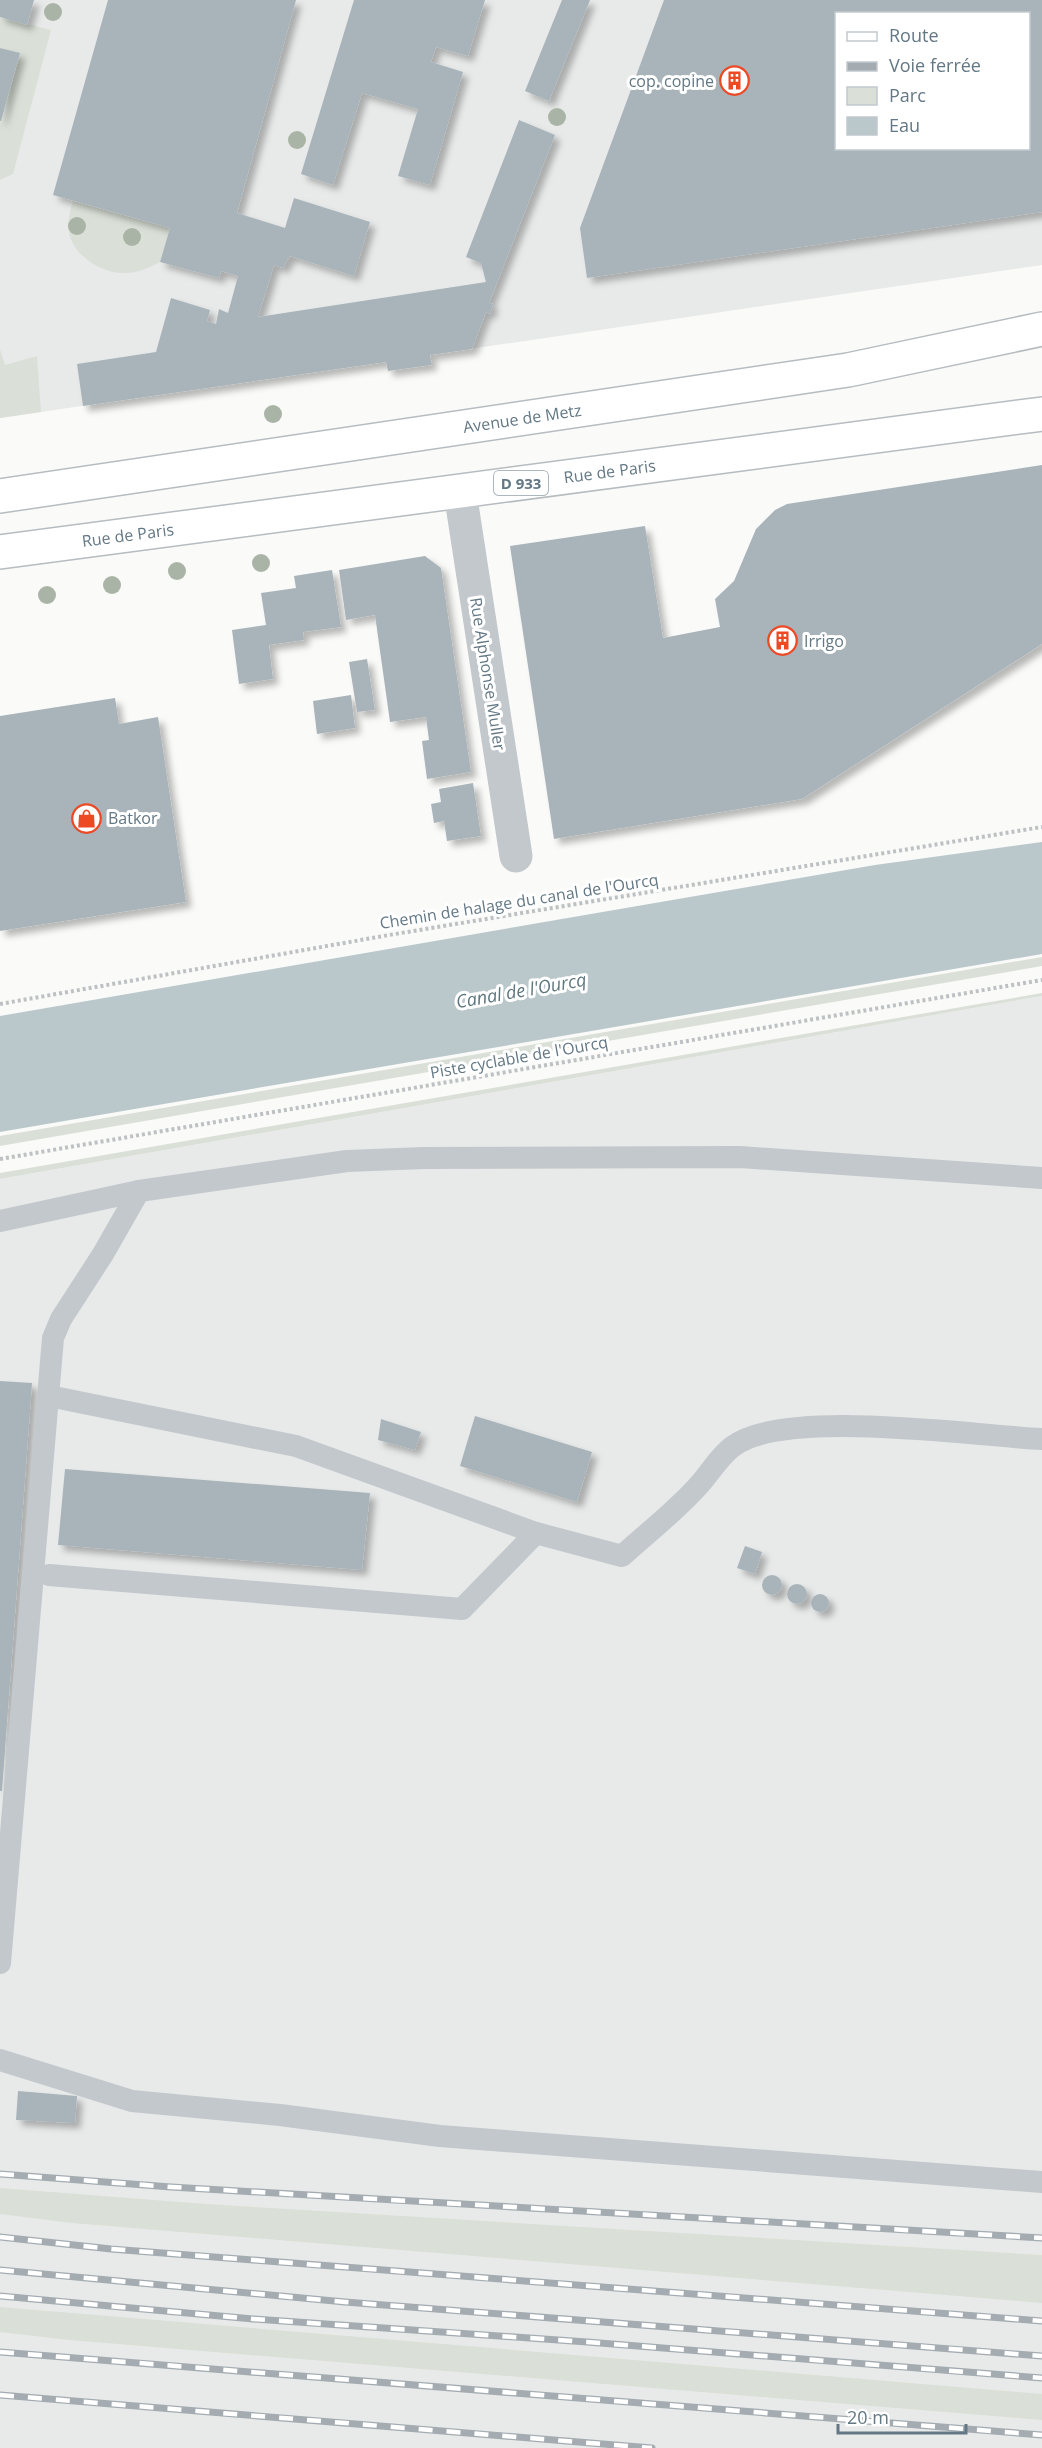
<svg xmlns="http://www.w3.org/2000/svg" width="1042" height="2448" viewBox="0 0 1042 2448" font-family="'Open Sans',sans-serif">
<defs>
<filter id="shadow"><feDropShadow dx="5.5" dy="5.5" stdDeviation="3" flood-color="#0004"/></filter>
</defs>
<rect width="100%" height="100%" fill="#fafaf8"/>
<g fill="#e8eae9" fill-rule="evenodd">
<path d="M0,0H1042V265L0,418ZM836,14H1028V148H836Z"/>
<path d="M1042,996V2448H0V1179Z"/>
</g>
<g fill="#dae0d7">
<path d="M0,17L51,30L13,174L0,180V124L20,54L0,48Z"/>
<path d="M73,201L170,228L160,262C149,268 138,273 125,273C102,274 74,256 69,233C67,222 70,211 73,201Z"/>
<path d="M0,349L5,365L37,356L41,412L0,418Z"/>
<path d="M1042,957V966L0,1146V1136Z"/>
<path d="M1042,993V996L0,1179V1173Z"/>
<path d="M0,2188L206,2204L1042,2255V2303L72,2223L0,2214Z"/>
<path d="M0,2307L1042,2394V2420L69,2340L0,2332Z"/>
</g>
<path fill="#bac8cb" d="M1042,842V954L0,1132V1016L875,865Z"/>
<g fill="#a9b4ba" fill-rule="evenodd" filter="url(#shadow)">
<path d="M0,0H34L27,25L0,17Z"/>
<path d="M108,0H296L237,213L285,228L294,198L370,222L354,276L290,256L283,268L274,265L258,317L486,282L481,263L466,257L519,120L555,135L489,303L493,304L490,314L486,312L472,349L430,355L432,365L388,371L386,362L83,406L77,364L156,352L171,298L210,310L207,321L216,324L219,309L228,313L238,276L221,271L219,278L160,262L170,228L53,195Z"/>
<path d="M354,0H485L468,56L436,47L431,62L463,72L430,185L398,176L418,109L362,93L333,185L301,174Z"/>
<path d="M562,0H590L549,101L525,91Z"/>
<path d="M664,0H1042V212L587,278L580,228ZM836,14H1028V148H836Z"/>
<path d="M0,48L20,53L1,121H0Z"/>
<path d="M1042,465V644L802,799L554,839L510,546L645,526L663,638L720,627L715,599L734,581L756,529L775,510L787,504Z"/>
<path d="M425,556L441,568L471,772L427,779L422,741L429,740L426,717L390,722L375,615L346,620L339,570Z"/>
<path d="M332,570L341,627L303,632L304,640L269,645L273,679L239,684L232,630L266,625L261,593L296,588L294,576Z"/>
<path d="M367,659L375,710L357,712L349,662Z"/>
<path d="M351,695L355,728L317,734L313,701Z"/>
<path d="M115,698L119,724L158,717L186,902L0,931V716Z"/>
<path d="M473,783L481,836L447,841L444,821L434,823L431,804L441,802L439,789Z"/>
<path d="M0,1381L32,1383L2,1791H0Z"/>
<path d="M475,1416L592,1452L577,1502L460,1466Z"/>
<path d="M381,1419L421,1432L415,1450L378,1440Z"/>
<path d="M65,1469L370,1493L362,1570L58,1545Z"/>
<path d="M745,1546L762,1552L755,1574L737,1568Z"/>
<circle cx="772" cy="1585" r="10"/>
<circle cx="797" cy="1594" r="10"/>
<circle cx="820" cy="1603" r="9"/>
<path d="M18,2091L77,2096L75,2123L16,2120Z"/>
</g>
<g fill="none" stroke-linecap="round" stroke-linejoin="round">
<defs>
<g id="primary">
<path id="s1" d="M0,496L848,370L1042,329"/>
<path id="s2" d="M0,552L1042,414"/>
</g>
</defs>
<use href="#primary" stroke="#b6bcc0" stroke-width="36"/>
<g stroke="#bdc1c3" stroke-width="4" stroke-dasharray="3 3" stroke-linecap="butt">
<path d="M0,1004L389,935L1042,827"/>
<path d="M0,1159L1042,980"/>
</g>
<g stroke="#c3c8cc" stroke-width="22">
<path d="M0,1221L139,1191"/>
<path d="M49,1396L296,1446L536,1533L462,1609L49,1575"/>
<path d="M536,1533L622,1556C647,1533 676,1511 699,1485C710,1473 718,1458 732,1447C782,1407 975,1436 1042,1439"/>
<path d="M0,1963L53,1338L61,1319L103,1254L139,1191L347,1161L424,1158L740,1157L1042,1178"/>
<path d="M0,2060L132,2101L280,2115L440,2136L1042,2182"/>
</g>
<path stroke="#c3c8cc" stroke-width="33" d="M460,492L516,856"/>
<use href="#primary" stroke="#fff" stroke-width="33"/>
<defs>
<g id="rail">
<path d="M0,2174L171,2187L1042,2238"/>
<path d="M0,2237L111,2249L1042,2321"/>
<path d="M0,2270L345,2302L1042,2356"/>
<path d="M0,2296L253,2319L587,2342L1042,2378"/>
<path d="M0,2352L1042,2435"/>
<path d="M0,2395L652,2448"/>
</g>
</defs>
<use href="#rail" stroke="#a4acb2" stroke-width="7"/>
<use href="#rail" stroke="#fff" stroke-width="4.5" stroke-dasharray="14" stroke-linecap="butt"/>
</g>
<g fill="#aab4a6">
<circle cx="53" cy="12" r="9"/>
<circle cx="557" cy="117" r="9"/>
<circle cx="297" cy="140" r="9"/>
<circle cx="77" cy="226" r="9"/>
<circle cx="132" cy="237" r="9"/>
<circle cx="273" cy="414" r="9"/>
<circle cx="261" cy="563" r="9"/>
<circle cx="177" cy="571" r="9"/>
<circle cx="112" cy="585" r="9"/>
<circle cx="47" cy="595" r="9"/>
</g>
<defs>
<symbol id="building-ring" viewBox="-11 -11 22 22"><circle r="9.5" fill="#fff" stroke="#ed4925" stroke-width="1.5"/><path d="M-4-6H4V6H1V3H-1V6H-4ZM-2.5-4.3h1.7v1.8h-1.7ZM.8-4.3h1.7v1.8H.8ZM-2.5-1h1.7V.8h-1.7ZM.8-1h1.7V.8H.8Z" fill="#ed4925"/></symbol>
<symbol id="shop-ring" viewBox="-11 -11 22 22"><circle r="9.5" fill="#fff" stroke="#ed4925" stroke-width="1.5"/><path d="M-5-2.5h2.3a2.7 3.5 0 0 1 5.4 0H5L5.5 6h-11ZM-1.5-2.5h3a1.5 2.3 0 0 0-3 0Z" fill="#ed4925"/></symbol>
</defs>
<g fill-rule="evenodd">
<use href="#building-ring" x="718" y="64" width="33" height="33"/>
<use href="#building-ring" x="766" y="624" width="33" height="33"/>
<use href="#shop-ring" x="70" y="802" width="33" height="33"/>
</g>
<g text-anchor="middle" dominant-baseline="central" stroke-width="6" stroke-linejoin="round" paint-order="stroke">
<rect fill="#fff" stroke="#92a0a9" stroke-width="1.5" x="494" y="471" width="54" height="24" rx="4.5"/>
<g font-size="15" font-weight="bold" fill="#637884">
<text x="521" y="483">D 933</text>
</g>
<g font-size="16" fill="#637884" stroke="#fff" text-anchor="start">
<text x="714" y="81" text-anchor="end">cop. copine</text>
<text x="804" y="641">Irrigo</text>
<text x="108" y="818">Batkor</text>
</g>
<g font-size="16" fill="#637884" stroke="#fff">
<text stroke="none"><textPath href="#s1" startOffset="528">Avenue de Metz</textPath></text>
<text stroke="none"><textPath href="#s2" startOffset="615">Rue de Paris</textPath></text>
<text stroke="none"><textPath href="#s2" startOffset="129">Rue de Paris</textPath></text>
<text transform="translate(488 674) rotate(81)">Rue Alphonse Muller</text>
<text transform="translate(519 901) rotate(-9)">Chemin de halage du canal de l'Ourcq</text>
<text transform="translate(519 1057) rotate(-10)">Piste cyclable de l'Ourcq</text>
</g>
<g font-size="18" font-style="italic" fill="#5e777e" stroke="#fff">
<text transform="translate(521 990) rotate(-10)">Canal de l'Ourcq</text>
</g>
</g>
<rect x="835" y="12" width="195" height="138" fill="#ffffff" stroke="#c1c9ce" stroke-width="1.5"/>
<rect x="847" y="32" width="30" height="9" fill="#ffffff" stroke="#c1c9ce" stroke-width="1.5"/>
<text x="889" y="42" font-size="18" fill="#637884">Route</text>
<rect x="847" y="62" width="30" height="9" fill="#a4acb2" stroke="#c1c9ce" stroke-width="1.5"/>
<text x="889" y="72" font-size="18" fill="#637884">Voie ferrée</text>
<rect x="847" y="87" width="30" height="18" fill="#dae0d7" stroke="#c1c9ce" stroke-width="1.5"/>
<text x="889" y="102" font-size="18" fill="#637884">Parc</text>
<rect x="847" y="117" width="30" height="18" fill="#bac8cb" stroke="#c1c9ce" stroke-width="1.5"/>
<text x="889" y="132" font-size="18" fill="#637884">Eau</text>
<path d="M838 2424v9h128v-9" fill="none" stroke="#637884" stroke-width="3"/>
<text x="847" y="2424" font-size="18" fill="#637884" stroke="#ffffff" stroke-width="4.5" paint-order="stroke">20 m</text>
</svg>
